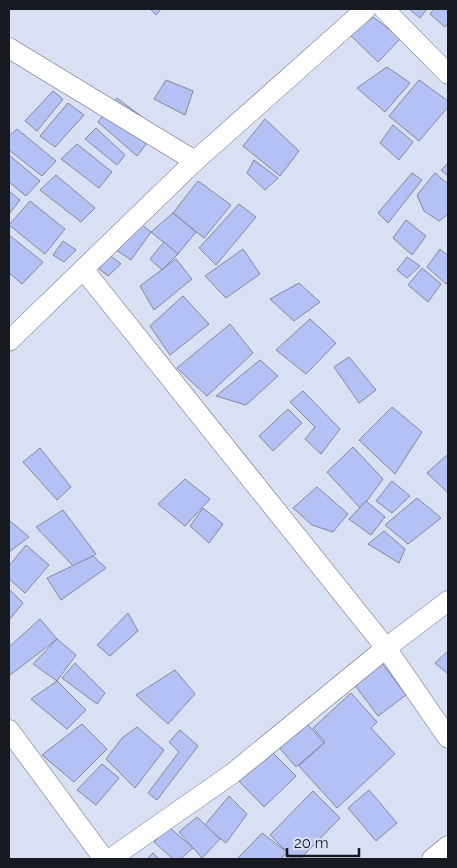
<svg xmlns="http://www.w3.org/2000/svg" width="457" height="868" viewBox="0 0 457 868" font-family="Raleway,sans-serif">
<rect width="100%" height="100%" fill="#dae0f4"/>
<g fill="#b4c1f4" stroke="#828799">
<path d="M150,9H161L156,15Z"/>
<path d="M409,9H427L420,18Z"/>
<path d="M434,9H448V23L445,27L430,14Z"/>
<path d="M373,17L401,38L378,62L349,34Z"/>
<path d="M387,67L410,83L385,112L357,88Z"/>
<path d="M166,80L193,91L185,115L154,99Z"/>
<path d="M419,80L448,101V107L419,141L389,116Z"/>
<path d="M53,91L63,99L37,131L25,121Z"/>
<path d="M117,98L158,129L137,156L98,122Z"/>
<path d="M68,103L84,115L55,147L40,136Z"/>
<path d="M265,119L299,151L280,176L243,146Z"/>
<path d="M393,125L413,142L399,160L380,143Z"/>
<path d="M96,128L125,155L117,165L85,139Z"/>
<path d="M17,129L56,161L42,176L9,150V136Z"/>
<path d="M77,144L112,172L99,188L61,159Z"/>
<path d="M9,155L40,181L26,196L9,182Z"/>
<path d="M254,160L278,178L265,190L247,173Z"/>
<path d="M448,163V176L441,170Z"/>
<path d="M412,173L422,180L388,223L378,213Z"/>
<path d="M435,173L448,184V214L439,221L424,211L417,195Z"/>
<path d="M56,175L95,208L81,222L40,190Z"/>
<path d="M198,181L231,205L204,238L173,213Z"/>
<path d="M9,191L20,200L9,214Z"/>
<path d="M30,201L65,229L45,254L9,225Z"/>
<path d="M239,204L256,217L216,265L199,248Z"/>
<path d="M173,213L196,232L178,254L151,232Z"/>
<path d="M135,219L151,232L131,260L113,248Z"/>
<path d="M406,220L426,236L412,255L393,238Z"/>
<path d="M9,235L43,262L22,284L9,273Z"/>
<path d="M63,241L76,250L64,262L53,255Z"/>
<path d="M164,242L178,254L162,270L150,259Z"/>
<path d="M243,249L260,274L226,298L205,276Z"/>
<path d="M440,249L448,256V281L446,284L427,267Z"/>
<path d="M108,254L121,264L108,276L98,268Z"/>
<path d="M407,257L420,266L407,278L397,270Z"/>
<path d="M176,259L192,279L154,310L140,286Z"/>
<path d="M422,268L441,284L428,302L408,285Z"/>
<path d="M299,283L320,302L294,321L270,299Z"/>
<path d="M183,296L209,324L170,355L150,326Z"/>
<path d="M310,319L336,343L306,374L276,350Z"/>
<path d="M230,324L253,353L207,396L177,368Z"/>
<path d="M349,357L376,390L359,403L334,367Z"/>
<path d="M260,360L278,376L246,405L216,396Z"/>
<path d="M303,391L340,429L321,454L305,439L315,427L290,402Z"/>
<path d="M392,407L422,432L395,474L359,440Z"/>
<path d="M288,409L302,423L273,451L259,436Z"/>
<path d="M353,447L383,479L361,509L327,472Z"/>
<path d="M40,448L71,487L57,500L23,462Z"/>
<path d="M448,454V493L427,473Z"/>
<path d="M185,479L210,499L185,526L158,504Z"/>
<path d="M392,481L410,496L392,513L376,501Z"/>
<path d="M317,487L348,514L333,532L312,525L293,508Z"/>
<path d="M417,498L441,518L408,544L385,525Z"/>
<path d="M366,501L385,517L371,535L349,519Z"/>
<path d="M203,508L223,524L209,543L190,526Z"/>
<path d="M63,510L96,554L76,569L36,527Z"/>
<path d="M9,520L29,537L9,552Z"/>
<path d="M384,531L405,549L399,563L368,544Z"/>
<path d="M26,545L49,565L25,593L9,579V566Z"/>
<path d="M93,556L106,568L61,600L47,578Z"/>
<path d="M9,589L23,603L9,620Z"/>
<path d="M128,613L138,631L110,656L97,645Z"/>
<path d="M40,619L57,639L9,676V647Z"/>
<path d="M57,639L76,655L57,681L33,664Z"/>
<path d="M448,651V674L435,663Z"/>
<path d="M75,663L105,693L97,704L62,678Z"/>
<path d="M382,663L406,695L378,716L354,684Z"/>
<path d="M175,670L195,694L168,724L136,695Z"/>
<path d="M57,681L86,710L67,729L31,699Z"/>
<path d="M351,693L377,722L371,728L395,754L337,808L299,766L325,742L313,728Z"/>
<path d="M304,720L324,743L296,767L277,745Z"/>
<path d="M82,724L107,749L74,782L42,755Z"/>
<path d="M137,727L164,750L135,788L106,759L122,738Z"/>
<path d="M180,730L198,746L157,800L148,793L179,752L169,742Z"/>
<path d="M269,749L296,776L264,807L238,780Z"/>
<path d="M102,764L119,778L96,805L77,790Z"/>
<path d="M369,790L397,823L376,841L348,808Z"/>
<path d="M313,791L340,818L300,859H294L270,835Z"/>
<path d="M229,796L247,814L226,843L204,826Z"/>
<path d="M197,817L220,839L202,858L179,832Z"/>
<path d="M169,827L193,848L180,859H173L154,842Z"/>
<path d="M262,833L287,852L281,859H237Z"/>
<path d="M153,853L159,859H147Z"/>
</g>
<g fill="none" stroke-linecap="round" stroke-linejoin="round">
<defs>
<g id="street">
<path d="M384,9L448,74"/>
<path d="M9,48L195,161"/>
<path d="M83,269L386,648L448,738"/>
<path d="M9,341L195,161L366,9"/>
<path d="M9,730L104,859"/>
<path d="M110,859L233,773L386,648L448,601"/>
<path d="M432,859L448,846"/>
</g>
</defs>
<use href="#street" stroke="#656a7c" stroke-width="21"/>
<use href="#street" stroke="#fff" stroke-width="20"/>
</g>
<rect width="457" height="868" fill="none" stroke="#171920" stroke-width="20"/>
<path d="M287 848v8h72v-8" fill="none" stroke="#171920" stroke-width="2.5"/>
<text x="294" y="848" font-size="15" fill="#171920" stroke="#dae0f4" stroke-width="4" paint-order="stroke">20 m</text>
</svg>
